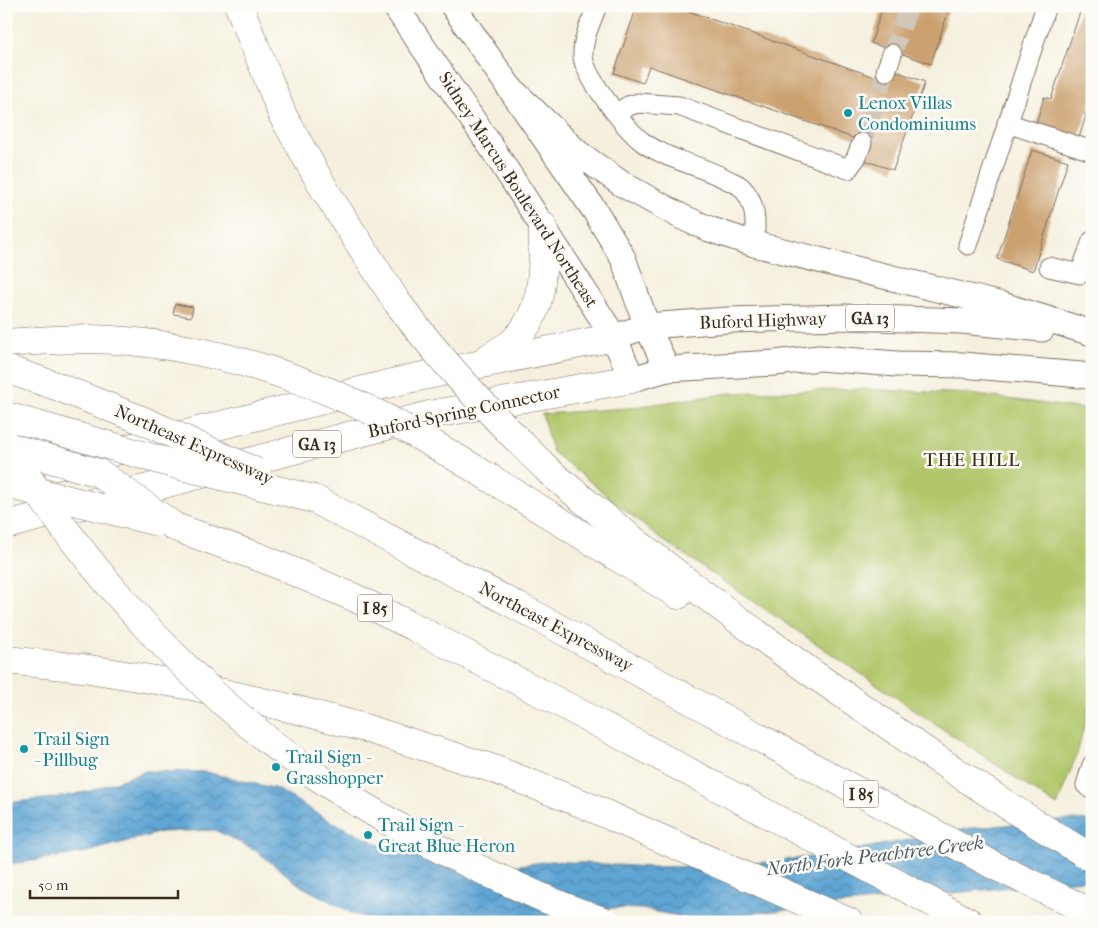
<svg xmlns="http://www.w3.org/2000/svg" width="1098" height="928" viewBox="0 0 1098 928" font-family="'IM FELL French Canon',serif">
<defs>
<pattern id="water-waves" width="16" height="10" patternUnits="userSpaceOnUse" patternTransform="scale(1.25)"><rect width="16" height="10" fill="#5ea5d4"/><path d="M0 5q4-4 8 0t8 0" fill="none" stroke="#4f87ab"/></pattern>
</defs>
<rect width="100%" height="100%" fill="#fdfcf7"/>
<filter id="ink" filterUnits="userSpaceOnUse"><feTurbulence type="fractalNoise" baseFrequency=".02" numOctaves="2"/><feDisplacementMap in="SourceGraphic" scale="10" xChannelSelector="R" yChannelSelector="G"/><feConvolveMatrix kernelMatrix="1 2 1 2 8 2 1 2 1" color-interpolation-filters="sRGB"/></filter>
<filter id="wash" filterUnits="userSpaceOnUse"><feTurbulence type="fractalNoise" baseFrequency=".0096" numOctaves="4" result="noise"/><feDisplacementMap in="SourceGraphic" scale="20" xChannelSelector="R" yChannelSelector="G"/><feGaussianBlur stdDeviation="1.12" result="paint"/><feColorMatrix in="noise" values="0 0 0 0 0 0 0 0 0 0 0 0 0 0 0 0 0 1.4 0 .05"/><feComposite in="paint" operator="in"/></filter>
<g filter="url(#wash)">
<rect width="100%" height="100%" fill="#f5f0de"/>
<path fill="#b2c76c" stroke="#767845" d="M862,389L970,394L1092,410V696L1077,754L1057,806L658,537L552,451L542,414L628,408L730,393Z"/>
<path fill="url(#water-waves)" stroke="#4c6879" d="M146,771L206,772L277,789L328,820L381,845L437,864L466,872L552,861L650,867L709,866L768,862L827,855L972,828L1061,820H1092V879L695,919L641,909L611,908L582,911L539,922H381L354,914L301,886L255,850L215,830L162,832L87,852L33,861L6,864V803L61,797L90,791Z"/>
<g id="blocks">
<g fill="#cba170">
<path d="M637,6H674L886,81L890,69L925,82L893,170L864,160L870,144L649,66L643,83L614,73Z"/>
<path d="M883,6H950L931,64L871,43Z"/>
<path d="M1082,6H1092V98L1089,107L1092,108V110L1091,113L1087,112L1079,138L1036,124L1044,97L1051,99Z"/>
<path d="M1032,150L1068,161L1033,271L997,259Z"/>
<path d="M175,304L193,307L191,317L173,314Z"/>
</g>
</g>
</g>
<g filter="url(#ink)">
<use href="#blocks" fill-opacity="0" stroke="#7c6f61" stroke-width="1"/>
<g fill="none" stroke-linecap="round" stroke-linejoin="round">
<g stroke="#d0c8b8" stroke-width="19" stroke-dasharray="19 9" stroke-linecap="butt">
<path d="M892,54L909,6"/>
<path d="M862,143L886,71"/>
</g>
<defs>
<g id="minor">
<path d="M597,6C591,22 582,39 583,57C585,77 628,132 644,143C651,148 660,152 668,156C688,164 709,170 728,180C732,182 738,184 741,187C757,202 756,225 754,244"/>
<path d="M886,71L892,54"/>
<path d="M617,114L628,106L638,103L679,106L848,169L856,158L862,143"/>
<path d="M1007,123L1092,151"/>
<path d="M968,245L1046,6"/>
<path d="M1049,267L1080,274L1092,241"/>
<path d="M1092,765L1086,785L1092,790"/>
</g>
<g id="major">
<path d="M395,6L492,148L614,337L632,379L667,369L775,363L819,358L897,364L962,365L1081,375L1092,377"/>
<path d="M453,6L595,211L623,258L647,326L667,369"/>
<path d="M508,86L578,153L622,184L682,217L709,229L754,244L1002,305L1092,333"/>
<path d="M614,337L647,326L728,320L846,317L962,321L1042,329"/>
</g>
<g id="highway">
<path d="M239,6L283,116L326,192L397,302"/>
<path d="M488,358C496,353 507,347 514,341C547,308 542,268 543,226"/>
<path d="M6,369L56,386"/>
<path d="M56,466L408,379L614,337"/>
<path d="M552,474C655,560 762,640 873,715C945,765 1017,813 1092,858"/>
<path d="M503,486L678,595"/>
<path d="M314,499L536,616L993,865L1092,913"/>
<path d="M6,525L429,415L632,379"/>
<path d="M175,527L264,559L355,598L414,627L566,706L969,922"/>
<path d="M6,660L83,668L192,686L294,709L365,728L491,768L583,804L849,922"/>
</g>
</defs>
<use href="#minor" stroke="#7c6f61" stroke-width="21"/>
<use href="#major" stroke="#7c6f61" stroke-width="27"/>
<use href="#highway" stroke="#7c6f61" stroke-width="29"/>
<use href="#minor" stroke="#fff" stroke-width="19"/>
<use href="#major" stroke="#fff" stroke-width="25"/>
<use href="#highway" stroke="#fff" stroke-width="28"/>
<defs>
<g id="highway-bridge">
<path d="M397,302C444,365 496,420 552,474"/>
<path d="M6,343C34,341 62,339 90,339C195,341 306,375 399,425C434,444 469,465 503,486"/>
<path d="M56,386L144,421L256,472"/>
<path d="M6,416L177,465L314,499"/>
<path d="M6,444C86,570 192,689 315,775C366,810 420,840 475,867C518,887 561,907 606,922"/>
<path d="M6,446L99,473L175,527"/>
<path d="M6,484L157,522"/>
</g>
</defs>
<use href="#highway-bridge" stroke="#7c6f61" stroke-width="29" stroke-linecap="butt"/>
<use href="#highway-bridge" stroke="#fff" stroke-width="28"/>
</g>
</g>
<g fill="#0f9aa8" stroke="#fdfcf7" stroke-width="2">
<circle cx="848" cy="113" r="5"/>
<circle cx="24" cy="749" r="5"/>
<circle cx="276" cy="767" r="5"/>
<circle cx="368" cy="835" r="5"/>
</g>
<g text-anchor="middle" dominant-baseline="central" stroke-width="5" stroke-linejoin="round" paint-order="stroke">
<g fill="#fdfcf7" stroke="#75695f" stroke-width="1">
<rect x="846" y="304.5" width="48" height="27" rx="4"/>
<rect x="293" y="430.5" width="48" height="27" rx="4"/>
<rect x="357.5" y="594.5" width="35" height="27" rx="4"/>
<rect x="843.5" y="780.5" width="35" height="27" rx="4"/>
</g>
<g font-size="16" font-weight="bold" fill="#3b2a1e">
<text x="870" y="318">GA 13</text>
<text x="317" y="444">GA 13</text>
<text x="375" y="608">I 85</text>
<text x="861" y="794">I 85</text>
</g>
<g font-size="18" fill="#0d838f" stroke="#fdfcf7" text-anchor="start">
<text x="858" y="103">Lenox Villas<tspan x="858" dy="21">Condominiums</tspan></text>
<text x="34" y="739">Trail Sign<tspan x="34" dy="21">- Pillbug</tspan></text>
<text x="286" y="757">Trail Sign -<tspan x="286" dy="21">Grasshopper</tspan></text>
<text x="378" y="825">Trail Sign -<tspan x="378" dy="21">Great Blue Heron</tspan></text>
</g>
<g font-size="18" fill="#3b2a1e" stroke="#fdfcf7">
<text transform="translate(518 190) rotate(57)">Sidney Marcus Boulevard Northeast</text>
<text transform="translate(763 321) rotate(-2)">Buford Highway</text>
<text transform="translate(464 412) rotate(-12)">Buford-Spring Connector</text>
<text transform="translate(194 445) rotate(24)">Northeast Expressway</text>
<text transform="translate(556 627) rotate(28)">Northeast Expressway</text>
</g>
<g font-size="19" letter-spacing="1" fill="#3b2a1e" stroke="#fdfcf7">
<text x="972" y="460">THE HILL</text>
</g>
<g font-size="19" font-style="italic" fill="#495b67" stroke="#fdfcf7">
<text transform="translate(875 856) rotate(-7)">North Fork Peachtree Creek</text>
</g>
</g>
<rect width="1098" height="928" fill="none" stroke="#fdfcf7" stroke-width="25"/>
<path d="M30 890v8h148v-8" fill="none" stroke="#3b2a1e" stroke-width="2.5"/>
<text x="38" y="890" font-size="15" fill="#3b2a1e" stroke="#fdfcf7" stroke-width="4" paint-order="stroke">50 m</text>
</svg>
